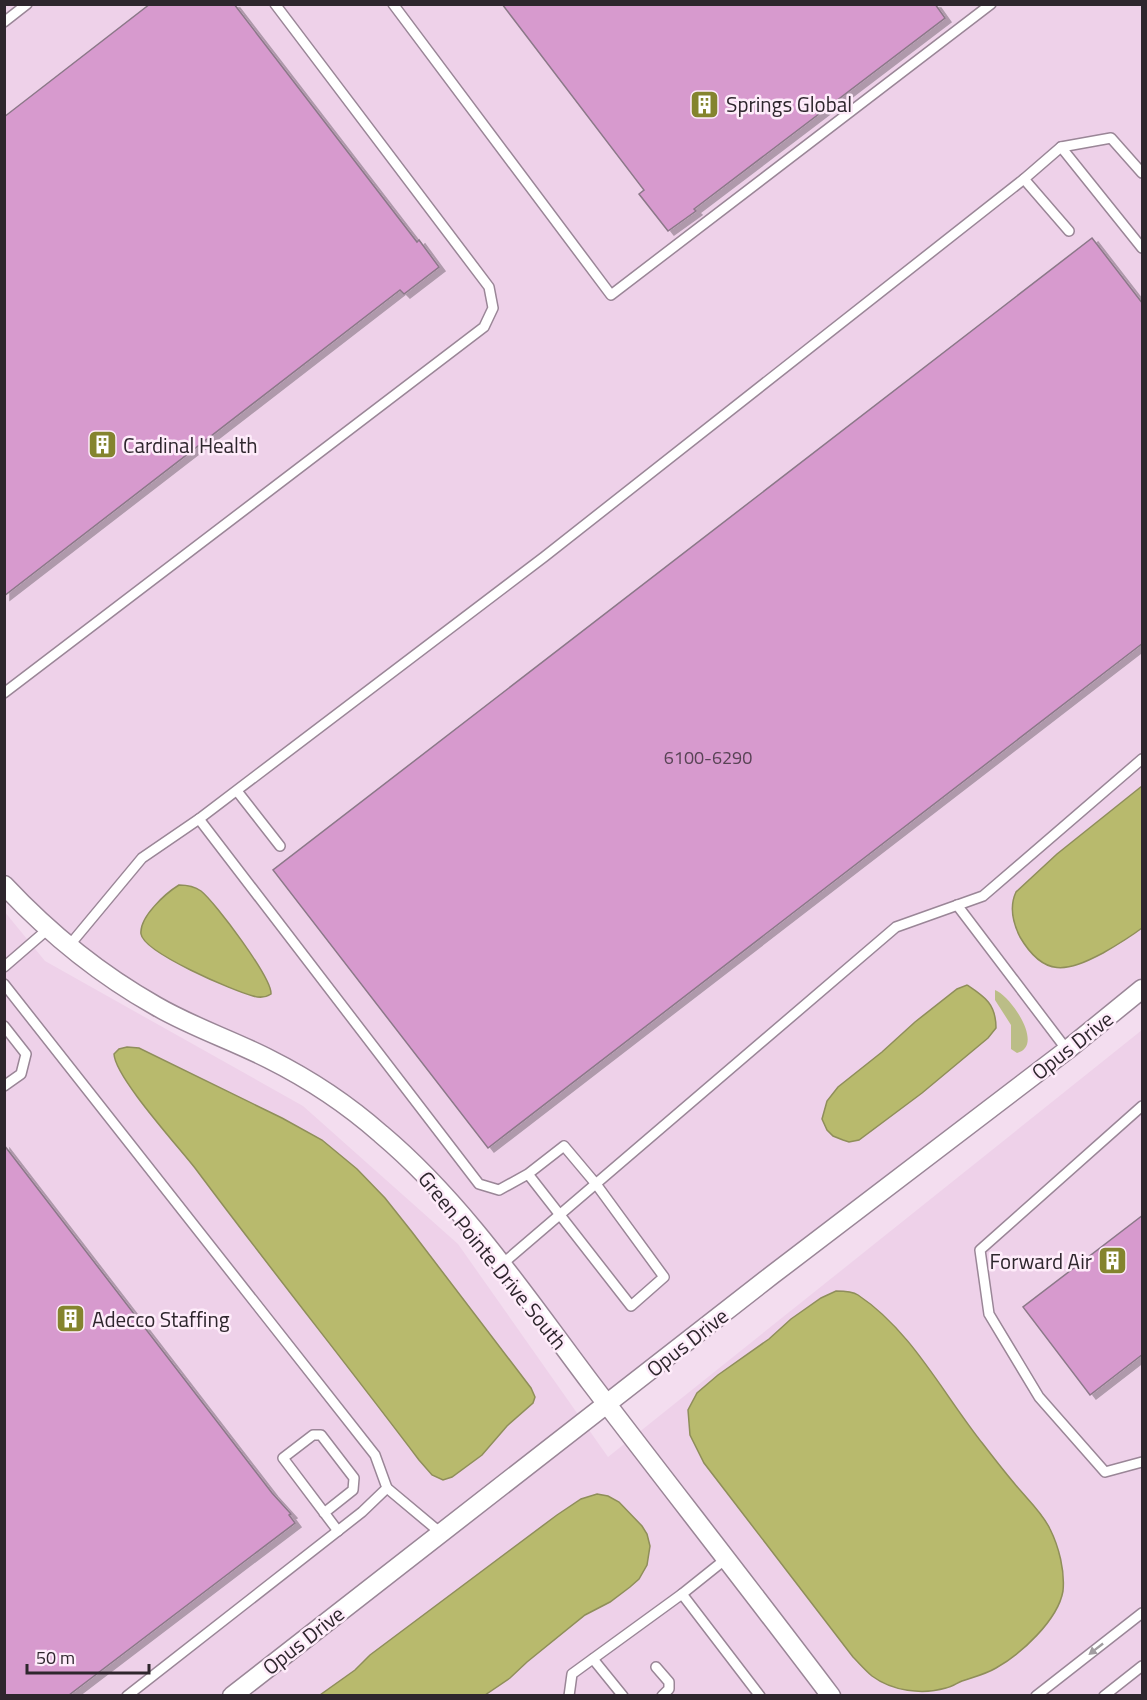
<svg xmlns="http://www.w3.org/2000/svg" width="1147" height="1700" viewBox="0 0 1147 1700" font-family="'Titillium Web',sans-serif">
<defs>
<filter id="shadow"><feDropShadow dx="6" dy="4" stdDeviation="0" flood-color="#0004"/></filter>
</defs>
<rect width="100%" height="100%" fill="#f3ddef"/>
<g fill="#eed1e9">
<path d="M5,5H1142V989L607,1404L501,1265L348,1108L158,1008L5,885Z"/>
<path d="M4,911L45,961L303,1106L458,1244L608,1457L1142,1030V1695H5Z"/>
</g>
<path fill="#bbbd87" d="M995,990C1011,996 1045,1046 1017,1053L1011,1049V1025L995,1000Z"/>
<g fill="#b8ba6d" stroke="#8f8e5a" stroke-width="1.5">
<path d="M1142,786V928C1130,937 1117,945 1103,953C1067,972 1044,978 1020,937C1013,923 1009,907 1016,892L1057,854Z"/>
<path d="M179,885C187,885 194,886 201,891C215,902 272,978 271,994C265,998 260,998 253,996C234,991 144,953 141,934C139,917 166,893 179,885Z"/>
<path d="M967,985C985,997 996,1004 996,1028L988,1038L922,1093L859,1140L849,1142L843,1140L833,1136L827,1130L822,1119L827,1101L838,1087L882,1052L915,1022L957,989Z"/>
<path d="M127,1047L139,1048L282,1118L322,1140L357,1169L385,1198L412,1232L531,1388L535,1397L533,1403L507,1426L482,1455L452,1477L443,1480L432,1475L419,1460C345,1362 268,1266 195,1168C177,1145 115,1077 114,1054L119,1049Z"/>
<path d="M836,1291C843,1291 852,1291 858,1295C912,1331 943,1394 983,1444C993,1457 1003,1470 1014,1483C1026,1498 1042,1512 1050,1529C1059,1547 1065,1571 1063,1591C1058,1620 1021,1654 996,1668C986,1674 974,1677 962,1681C957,1683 952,1687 946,1688C922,1695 892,1691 872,1676C865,1670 859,1663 853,1657L704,1463L690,1435L688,1410L697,1393L718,1375L769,1339L791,1319L821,1298Z"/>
<path d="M597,1494L608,1496L619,1502L642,1526L647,1534L650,1546L647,1565L639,1579L630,1587L610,1602L585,1615L527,1662L510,1678L485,1695H320L355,1670L370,1655L557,1515L581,1499Z"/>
</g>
<g fill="#d79ace" stroke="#8c7889" stroke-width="1.5" filter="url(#shadow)">
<path d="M150,4H234L417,242L419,240L439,267L404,294L400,290L4,596V117Z"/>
<path d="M502,4H935L945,18L694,209L696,211L668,231L639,194L644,190Z"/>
<path d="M1092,238L1143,304V643L488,1148L273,870Z"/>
<path d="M4,1145L272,1493L291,1514L289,1515L295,1523L69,1695H4Z"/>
<path d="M1143,1215V1354L1090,1395L1023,1307Z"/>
</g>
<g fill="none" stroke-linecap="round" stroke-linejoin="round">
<defs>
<g id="service">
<path d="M393,4L611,295L991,4"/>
<path d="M4,22L27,4"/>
<path d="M1061,147L1111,138L1142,173"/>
<path d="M1069,231L1024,179L1061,147L1142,248"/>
<path d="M4,693L484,327L493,308L489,287L275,4"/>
<path d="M237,791L280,846"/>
<path d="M199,819L544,557L1024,179"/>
<path d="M957,905L1067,1050"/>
<path d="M68,947L142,858L199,819L479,1184L499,1190L528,1174L631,1306L664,1277L596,1184L564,1146L528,1174"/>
<path d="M4,967L48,929"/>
<path d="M4,984L375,1455L387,1488L362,1512L127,1696"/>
<path d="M4,1026L26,1054L21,1074L4,1086"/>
<path d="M1142,1106L980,1250L989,1314L1039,1397L1105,1472L1142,1462"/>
<path d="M501,1265L896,927L983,896L1142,759"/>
<path d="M387,1488L442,1534"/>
<path d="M324,1513L353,1490L354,1478L321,1435H313L283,1458L338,1531"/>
<path d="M682,1594L727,1558"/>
<path d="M593,1659L623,1696"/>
<path d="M656,1667L669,1682V1689L662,1696"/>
<path d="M569,1696L572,1674L682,1594L760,1696"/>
<path d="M1036,1696L1142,1613"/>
<path d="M1104,1696L1142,1666"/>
</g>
<g id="minor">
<path d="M4,885C49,933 99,974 156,1006C192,1027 232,1040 269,1059C309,1079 347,1104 381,1134C463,1203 526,1297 590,1382C670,1487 751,1590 831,1696"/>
<path d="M232,1696L772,1275L1067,1050L1142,989"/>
</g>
</defs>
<use href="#service" stroke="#9a8697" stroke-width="12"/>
<use href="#minor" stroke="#9a8697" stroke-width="21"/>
<use href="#service" stroke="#fff" stroke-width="9"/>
<use href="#minor" stroke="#fff" stroke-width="18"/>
</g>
<defs><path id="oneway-solid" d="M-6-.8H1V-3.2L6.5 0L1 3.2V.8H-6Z" transform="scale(1.5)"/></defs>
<use fill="#a19da0" href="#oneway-solid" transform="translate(1096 1649) rotate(142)"/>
<defs>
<symbol id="building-square" viewBox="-11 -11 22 22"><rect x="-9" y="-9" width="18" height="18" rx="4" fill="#84842e" stroke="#feecfa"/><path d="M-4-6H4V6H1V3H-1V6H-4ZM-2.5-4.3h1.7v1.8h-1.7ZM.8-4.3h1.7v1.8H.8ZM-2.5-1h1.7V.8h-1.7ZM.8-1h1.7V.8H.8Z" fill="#fff"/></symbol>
</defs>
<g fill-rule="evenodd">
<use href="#building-square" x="688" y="88" width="33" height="33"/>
<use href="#building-square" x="86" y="428" width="33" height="33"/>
<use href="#building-square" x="1096" y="1244" width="33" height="33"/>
<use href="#building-square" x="54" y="1302" width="33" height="33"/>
</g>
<g text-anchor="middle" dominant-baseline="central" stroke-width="5" stroke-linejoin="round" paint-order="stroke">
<g font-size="18" fill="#584355">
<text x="708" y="757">6100-6290</text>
</g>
<g font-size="21" fill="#2e262d" stroke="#feecfa" text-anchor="start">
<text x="726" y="104">Springs Global</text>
<text x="123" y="445">Cardinal Health</text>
<text x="1092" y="1261" text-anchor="end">Forward Air</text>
<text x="92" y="1319">Adecco Staffing</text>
</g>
<g font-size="21" fill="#2e262d" stroke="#feecfa">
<text transform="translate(1072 1045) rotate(-38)">Opus Drive</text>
<text transform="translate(493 1260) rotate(51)">Green Pointe Drive South</text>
<text transform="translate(687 1342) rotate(-38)">Opus Drive</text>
<text transform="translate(303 1640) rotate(-38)">Opus Drive</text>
</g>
</g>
<rect width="1147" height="1700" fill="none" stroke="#2e262d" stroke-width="12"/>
<path d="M27 1664v9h122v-9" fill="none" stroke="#2e262d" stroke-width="3"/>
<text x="36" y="1664" font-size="18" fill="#2e262d" stroke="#feecfa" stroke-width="4.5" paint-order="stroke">50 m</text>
</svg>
